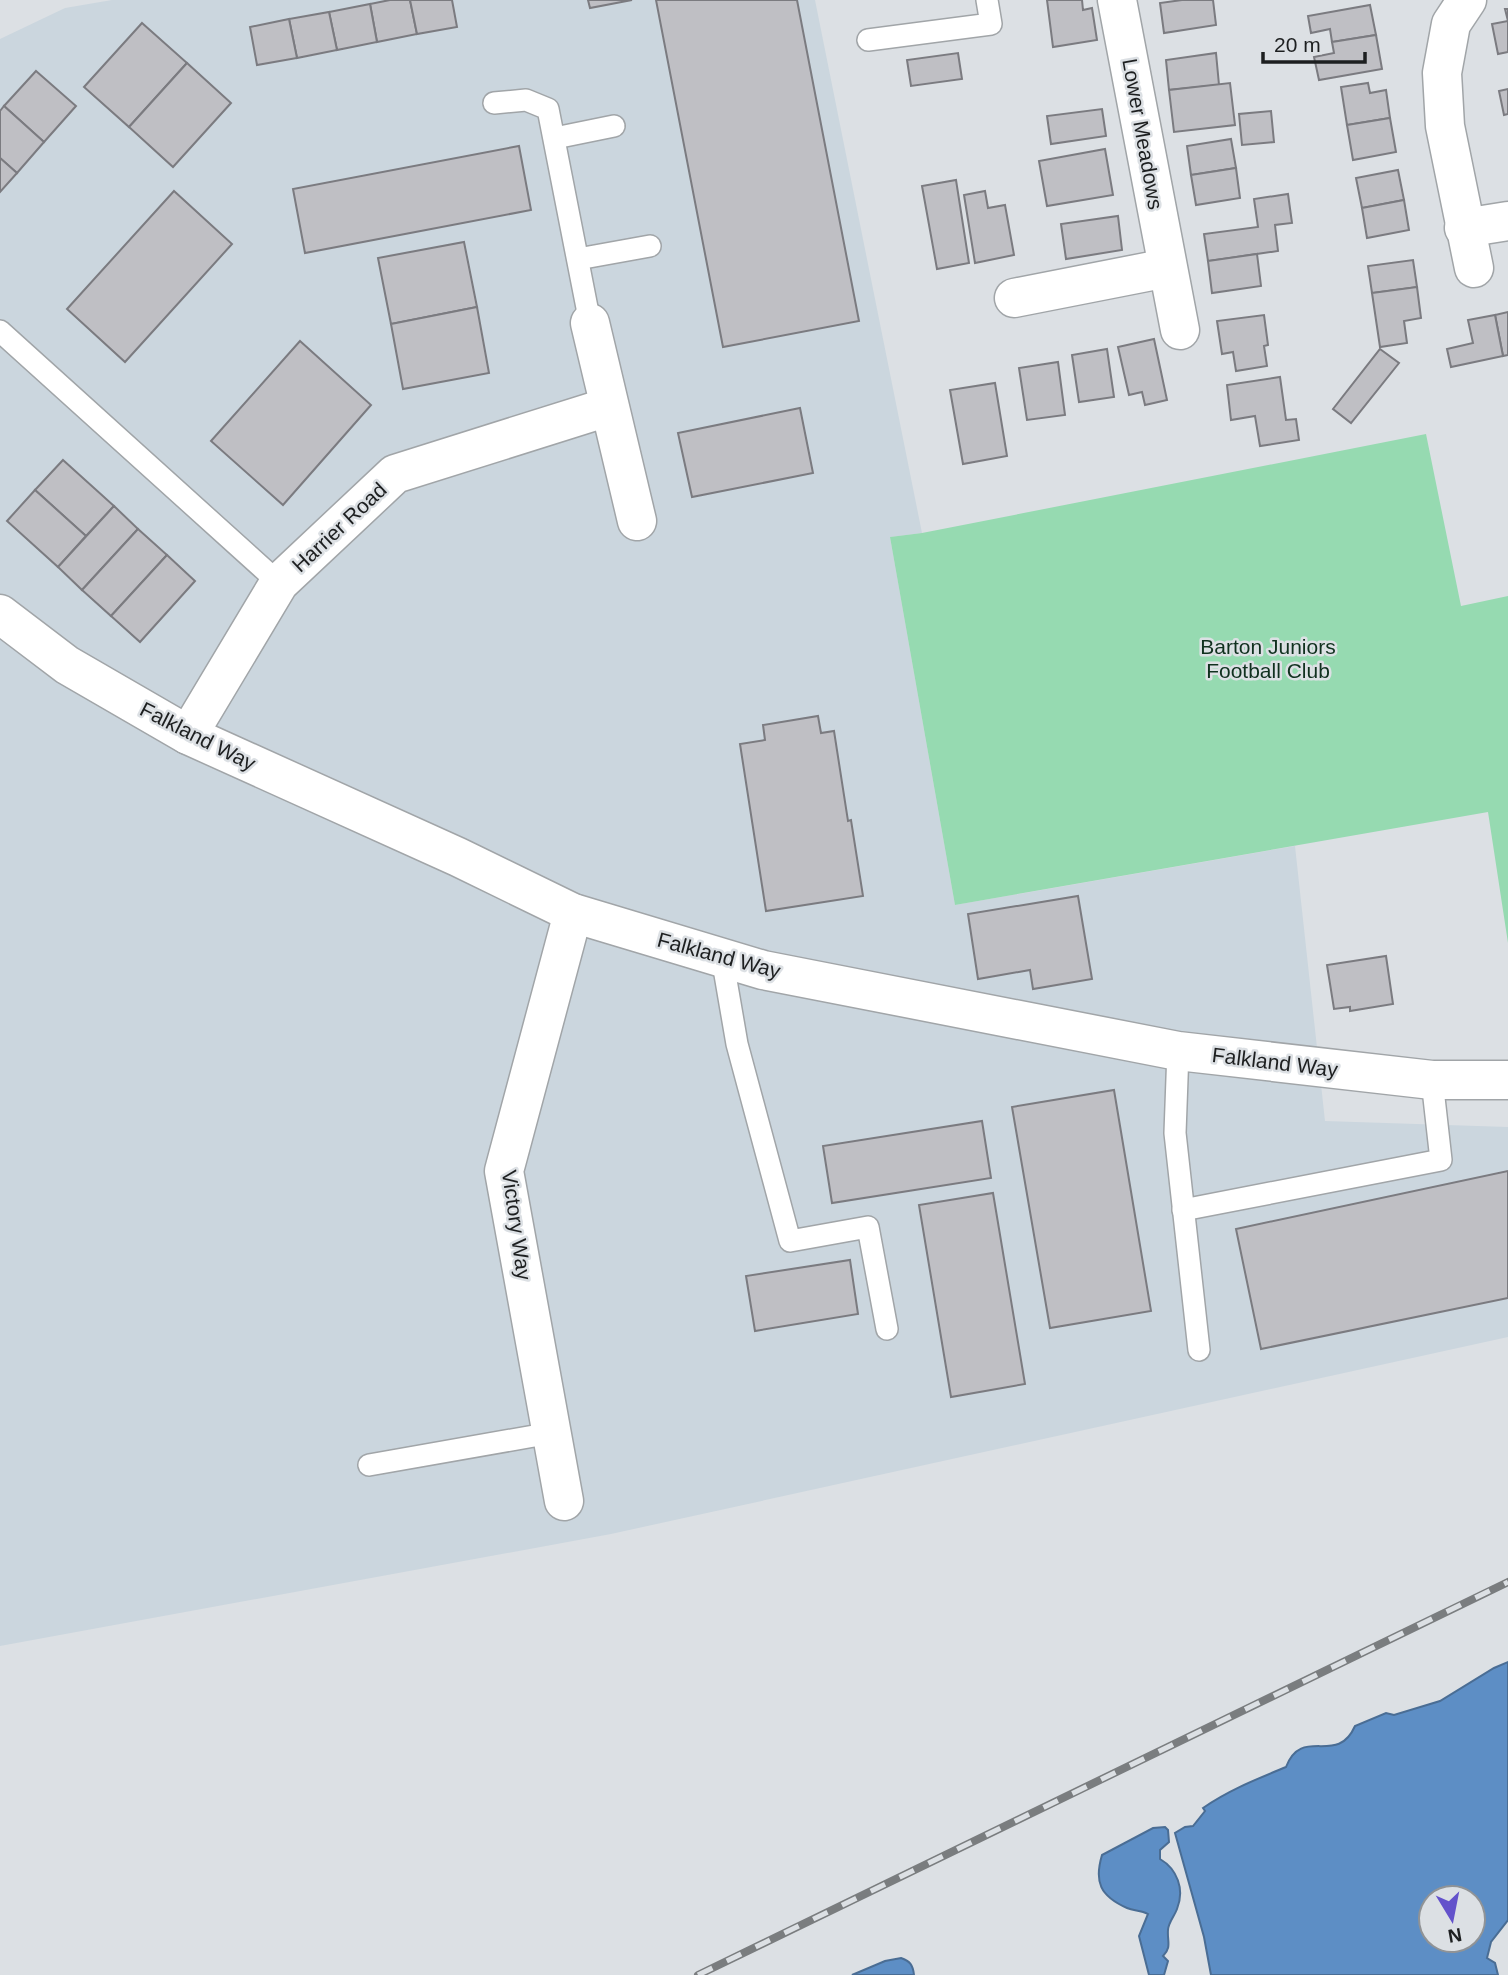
<svg xmlns="http://www.w3.org/2000/svg" width="1508" height="1975" viewBox="0 0 1508 1975" font-family="Arial,sans-serif">
<rect width="100%" height="100%" fill="#dce0e4"/>
<path fill="#cbd6de" d="M112,0H815L922,533L890,537L955,905L1295,846L1325,1121L1508,1127V1337L611,1534L0,1646V39L65,8Z"/>
<path fill="#96dab1" d="M1426,434L1461,606L1508,596V943L1488,812L955,905L890,537L922,533Z"/>
<g fill="#5d8ec5" stroke="#4a6d94" stroke-width="2" fill-rule="evenodd">
<path d="M1508,1662V1920L1491,1942L1487,1958L1495,1963L1498,1975H1211L1204,1937L1175,1833L1185,1827L1193,1826L1205,1811L1203,1808C1229,1790 1257,1779 1286,1767C1302,1725 1337,1767 1355,1726L1386,1713L1394,1715L1440,1701L1494,1668ZM1473,1898V1940H1431V1898Z"/>
<path d="M1165,1827L1168,1830L1169,1842L1160,1850V1859C1177,1869 1185,1889 1177,1909C1175,1915 1168,1923 1168,1930C1167,1941 1172,1947 1163,1956L1168,1961L1164,1975H1149L1139,1936L1148,1914C1141,1910 1134,1911 1127,1908C1100,1896 1094,1882 1102,1855L1153,1828Z"/>
<path d="M901,1958C910,1961 913,1965 914,1975H852L885,1961Z"/>
</g>
<g fill="#bfbfc4" stroke="#7b7b80" stroke-width="2">
<path d="M390,0H410L417,34L377,42L370,4Z"/>
<path d="M410,0H452L457,27L417,34Z"/>
<path d="M588,0H632L590,8Z"/>
<path d="M656,0H797L859,321L723,347Z"/>
<path d="M1047,0H1082L1083,10L1092,8L1097,40L1053,47Z"/>
<path d="M1182,0H1213L1216,25L1164,33L1160,3Z"/>
<path d="M370,4L377,42L337,50L329,12Z"/>
<path d="M1370,5L1376,35L1332,42L1330,29L1311,33L1308,16Z"/>
<path d="M1505,9H1508V52L1498,54L1492,24L1508,21Z"/>
<path d="M329,12L337,50L297,58L289,19Z"/>
<path d="M289,19L297,58L257,65L250,27Z"/>
<path d="M142,23L187,63L129,127L84,87Z"/>
<path d="M1376,35L1382,69L1319,80L1314,57L1334,53L1332,42Z"/>
<path d="M958,53L962,79L911,86L907,60Z"/>
<path d="M1216,53L1219,85L1169,90L1166,60Z"/>
<path d="M187,63L231,103L173,167L129,127Z"/>
<path d="M36,71L76,106L44,142L4,106Z"/>
<path d="M1230,83L1235,125L1174,132L1169,90Z"/>
<path d="M1368,83L1370,93L1386,90L1390,118L1347,125L1341,87Z"/>
<path d="M1508,89V114L1504,115L1499,91Z"/>
<path d="M4,106L44,142L17,173L0,158V111Z"/>
<path d="M1102,109L1106,136L1051,144L1047,116Z"/>
<path d="M1271,111L1274,142L1242,145L1239,114Z"/>
<path d="M1390,118L1396,152L1353,160L1347,125Z"/>
<path d="M1231,139L1236,168L1191,175L1187,146Z"/>
<path d="M519,146L531,210L305,253L293,189Z"/>
<path d="M1105,149L1113,195L1047,206L1039,161Z"/>
<path d="M0,158L17,173L0,192Z"/>
<path d="M1236,168L1240,198L1196,205L1191,175Z"/>
<path d="M1398,170L1404,200L1362,208L1356,178Z"/>
<path d="M956,180L969,263L937,269L922,186Z"/>
<path d="M174,191L232,244L125,362L67,309Z"/>
<path d="M985,191L988,208L1005,205L1014,255L975,263L964,195Z"/>
<path d="M1288,194L1292,223L1275,225L1278,251L1208,261L1204,234L1258,227L1254,199Z"/>
<path d="M1404,200L1409,230L1367,238L1362,208Z"/>
<path d="M1118,216L1122,250L1066,259L1061,224Z"/>
<path d="M464,242L477,307L391,324L378,258Z"/>
<path d="M1257,254L1261,286L1212,293L1208,261Z"/>
<path d="M1413,260L1417,287L1372,293L1368,266Z"/>
<path d="M1417,287L1421,318L1404,321L1407,343L1380,347L1372,293Z"/>
<path d="M477,307L489,373L403,389L391,324Z"/>
<path d="M1508,312V355L1503,356L1495,315Z"/>
<path d="M1264,315L1268,345L1264,346L1267,366L1236,371L1233,352L1222,354L1217,321Z"/>
<path d="M1495,315L1503,356L1451,367L1447,349L1473,343L1468,320Z"/>
<path d="M1154,339L1167,400L1145,405L1142,392L1129,395L1118,347Z"/>
<path d="M300,341L371,405L283,505L211,441Z"/>
<path d="M1107,349L1114,397L1079,402L1072,355Z"/>
<path d="M1380,349L1399,363L1351,423L1333,409Z"/>
<path d="M1058,362L1065,415L1027,420L1019,368Z"/>
<path d="M1280,377L1286,420L1296,419L1299,440L1260,446L1255,416L1231,420L1227,385Z"/>
<path d="M995,383L1007,456L963,464L950,390Z"/>
<path d="M800,408L813,473L692,497L678,433Z"/>
<path d="M63,460L114,506L86,536L35,490Z"/>
<path d="M35,490L86,536L58,567L7,521Z"/>
<path d="M114,506L138,529L82,590L58,567Z"/>
<path d="M138,529L167,555L111,616L82,590Z"/>
<path d="M167,555L195,581L140,642L111,616Z"/>
<path d="M818,716L821,733L834,731L848,821L851,820L863,896L766,911L740,744L765,740L763,725Z"/>
<path d="M1078,896L1092,979L1033,989L1030,970L978,979L968,914Z"/>
<path d="M1386,956L1393,1004L1350,1011V1007L1334,1009L1327,965Z"/>
<path d="M1114,1090L1151,1311L1050,1328L1012,1107Z"/>
<path d="M982,1121L991,1178L832,1203L823,1146Z"/>
<path d="M1508,1171V1298L1261,1349L1236,1229Z"/>
<path d="M993,1193L1025,1384L951,1397L919,1205Z"/>
<path d="M850,1260L858,1314L755,1331L746,1276Z"/>
</g>
<g fill="none" stroke-linecap="round" stroke-linejoin="round">
<defs>
<g id="lane">
<path d="M868,40L991,24L987,0"/>
<path d="M494,103L526,100L548,109L590,323"/>
<path d="M555,138L614,126"/>
<path d="M578,259L650,246"/>
<path d="M0,331L279,583"/>
<path d="M722,957L737,1044L790,1241L868,1227L887,1329"/>
<path d="M1178,1051L1175,1133L1199,1350"/>
<path d="M1183,1210L1441,1160L1432,1080"/>
<path d="M369,1465L551,1433"/>
</g>
<g id="street">
<path d="M1117,0L1180,330"/>
<path d="M1467,0L1451,24L1442,73L1445,126L1474,268"/>
<path d="M1464,228L1508,221"/>
<path d="M1014,298L1167,268"/>
<path d="M590,323L637,521"/>
<path d="M188,735L279,583L395,474L608,407"/>
<path d="M564,1501L504,1171L573,913"/>
</g>
<path id="secondary" d="M0,614L67,665L188,735L458,857L573,913L763,970L1178,1051L1432,1080H1508"/>
</defs>
<use href="#lane" stroke="#a1a5a8" stroke-width="24"/>
<use href="#street" stroke="#a1a5a8" stroke-width="41"/>
<use href="#secondary" stroke="#a1a5a8" stroke-width="41"/>
<use href="#lane" stroke="#fff" stroke-width="21"/>
<use href="#street" stroke="#fff" stroke-width="38"/>
<use href="#secondary" stroke="#fff" stroke-width="38"/>
<defs>
<path id="rail" d="M698,1975L1508,1582"/>
</defs>
<use href="#rail" stroke="#7a7d7f" stroke-width="8"/>
<use href="#rail" stroke="#dce0e4" stroke-width="5" stroke-dasharray="16" stroke-linecap="butt"/>
</g>
<g text-anchor="middle" dominant-baseline="central" stroke-width="5" stroke-linejoin="round" paint-order="stroke">
<g font-size="21" fill="#1d1f20" stroke="#dce0e4">
<text transform="translate(1143 134) rotate(80)">Lower Meadows</text>
<text transform="translate(339 527) rotate(-43)">Harrier Road</text>
<text transform="translate(198 736) rotate(27)">Falkland Way</text>
<text transform="translate(719 955) rotate(15)">Falkland Way</text>
<text transform="translate(1275 1062) rotate(7)">Falkland Way</text>
<text transform="translate(517 1225) rotate(82)">Victory Way</text>
</g>
<g font-size="21" fill="#10311f" stroke="#dce0e4">
<text x="1268" y="646">Barton Juniors<tspan x="1268" dy="24">Football Club</tspan></text>
</g>
</g>
<g transform="translate(1452 1919) rotate(170)"><circle r="33" fill="#dce0e4" stroke="#909396" stroke-width="2"/>
<path d="M0-5L12 26L0 18L-12 26Z" fill="#6352cb"/>
<text y="-10" font-size="19" font-weight="bold" text-anchor="middle" fill="#1d1f20">N</text>
</g>
<path d="M1263 52v10h102v-10" fill="none" stroke="#1d1f20" stroke-width="3.5"/>
<text x="1274" y="52" font-size="21" fill="#1d1f20" stroke="#dce0e4" stroke-width="5" paint-order="stroke">20 m</text>
</svg>
